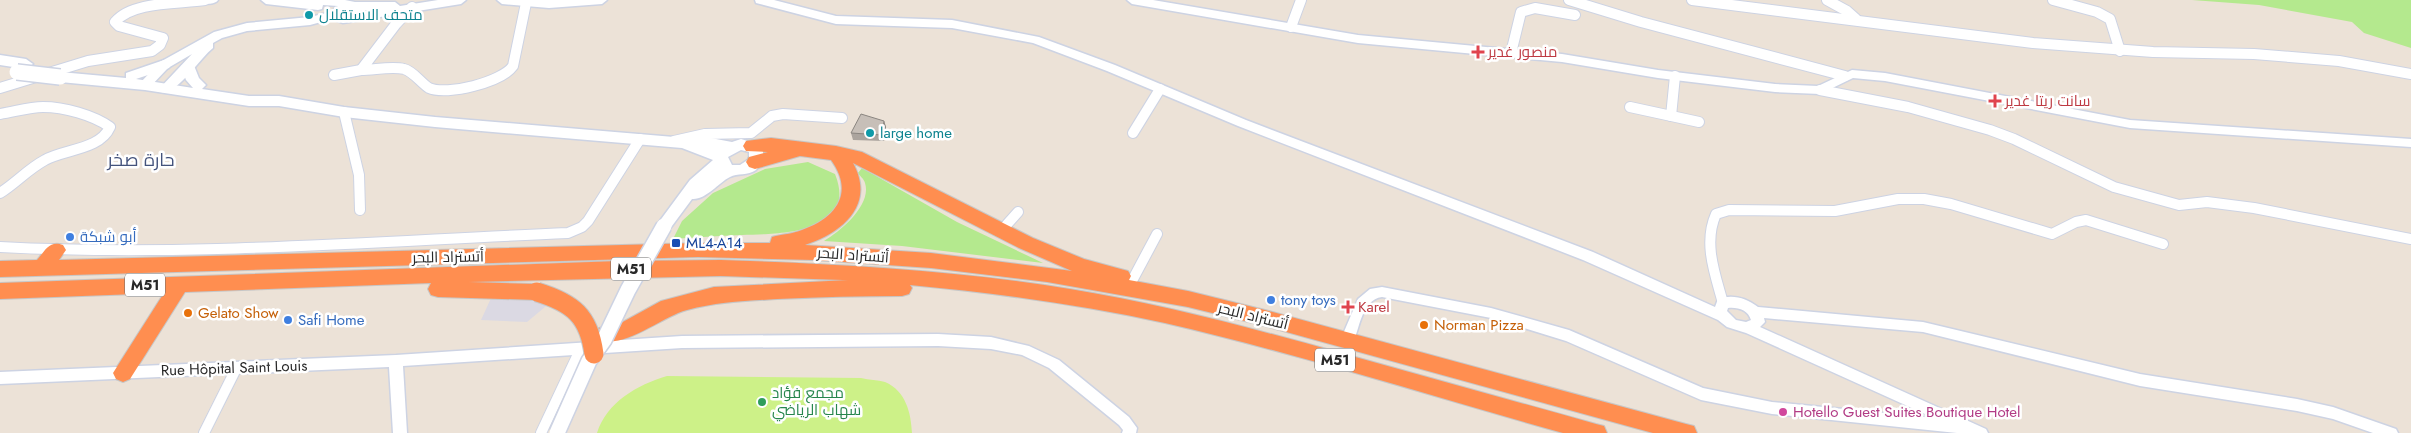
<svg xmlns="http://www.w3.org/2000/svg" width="2411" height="433" viewBox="0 0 2411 433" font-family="Jost,Cairo,sans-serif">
<rect width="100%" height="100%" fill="#ece2d7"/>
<path fill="#dbd9e3" d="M492,296L551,302L527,322L481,320Z"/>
<g fill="#b4e98e">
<path d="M2192,0H2411V48L2364,33L2352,22L2259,5Z"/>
<path d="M808,162L835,174C859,234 779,234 742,235C719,236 696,237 673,239L682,221L713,193L765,169Z"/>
<path d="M862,168L957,222L1043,263L902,246L824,241C841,231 872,205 865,183C864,179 860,176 858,173Z"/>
</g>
<path fill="#cdf188" d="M667,376L861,378C869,380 878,380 885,382C906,391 911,413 912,433H597C607,402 637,385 667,376Z"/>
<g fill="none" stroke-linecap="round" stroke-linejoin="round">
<defs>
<g id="minor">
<path d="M1569,0L1641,22L1845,76"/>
<path d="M1692,0L2033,43L2153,52L2254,54L2339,61L2411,74"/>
<path d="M1827,0L1847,11L1856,19"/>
<path d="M2053,0L2097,12L2110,19L2120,51"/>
<path d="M412,7L396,24L361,70C374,70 392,66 404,69C413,71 421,83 429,88C447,96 502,82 513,66L526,3"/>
<path d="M1291,27L1301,0"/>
<path d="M1511,53L1521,12L1535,8L1575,15"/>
<path d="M334,75L361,70"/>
<path d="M0,88L88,61L152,51L160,45L163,38L119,26L115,22C132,1 179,4 205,0"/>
<path d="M1820,90L1908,107L1990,130L2014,139L2114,187L2179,205L2207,202L2254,208L2411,239"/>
<path d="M1630,107L1699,122"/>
<path d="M344,112L359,175L360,210"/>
<path d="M0,114C14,112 29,107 43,107C64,107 93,115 110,127C100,150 64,149 45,160C28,169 16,183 0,193"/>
<path d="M1671,116L1675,76"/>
<path d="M1133,133L1160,89"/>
<path d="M674,141L705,134L751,133L772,116L783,114L842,118"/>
<path d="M1001,231L1018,212"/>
<path d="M0,247C189,257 379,241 568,233L582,227L588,221L640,139"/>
<path d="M1133,279L1157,234"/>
<path d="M1723,303C1715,274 1703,243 1716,214L1729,210L1835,211L1898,199H1924L1951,204L2052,234L2076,222L2086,220L2163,244"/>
<path d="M204,433L236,369"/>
<path d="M541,433L580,350"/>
</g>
<g id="tertiary">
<path d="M199,0H218C215,5 202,5 199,0Z"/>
<path d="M261,0H345L355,2H395L400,6L438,0H466L461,4L343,23L332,19L310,25L247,31L222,38L213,43V48C201,57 176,96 161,92L159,89L192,54L168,68L149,88H141L139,85L141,82L160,62L214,32L247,23L310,17L331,12L338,6L323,5L322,9L318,10L266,4ZM351,9L350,13L341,15ZM362,10H376L361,12Z"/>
<path d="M497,0H607L602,4L549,8L502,4Z"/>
<path d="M755,0H774L836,16L952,20L1039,37L1115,65L1246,120L1593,252L1715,307L1718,299C1733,294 1746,298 1758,307L1923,322L2140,374L2297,399L2333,407L2396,429L2398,433H2373L2333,419L2297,411L2140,386L1923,332L1764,318L1765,322L1760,327L1986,429L1988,433H1957L1772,414L1701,400L1566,341L1491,318L1382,297C1361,300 1360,329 1352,345L1347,347L1342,345L1340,341L1358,299L1370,289L1382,287L1491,308L1569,330L1703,388L1772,402L1934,418L1746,333L1727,327L1718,320L1583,260L1238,126L1107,71L1033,43L952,28L836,24L756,3ZM1728,308C1738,307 1748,310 1751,320L1746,322L1736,320L1727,311Z"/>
<path d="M1127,0H1153L1358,35L1562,54L1658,70L1775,84L1818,86L1852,70L1885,73L2130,120L2411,139V147L2130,128L1885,81L1853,78L1820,94L1775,92L1658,78L1562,62L1358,43L1132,4Z"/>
<path d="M938,334L991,337L1029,346L1059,360L1129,417L1137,428L1136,433H1122L1123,430L1119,425L1049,368L1022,355L991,349L938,346L682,348L403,366L407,433H393L389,367L0,384V372L396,355L682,336Z"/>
</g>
<g id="secondary">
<path d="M0,55L26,59L33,64L26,69L0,65Z"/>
<path d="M164,60L171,65L169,68L136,79L193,88L186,80L181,66L188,61L193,63L199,78L206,85L202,89L249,96H279L344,107L435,117L686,138L700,136L732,142L741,139L761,145L764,156C762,162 760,166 756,170C748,176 737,173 730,177C718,183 706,200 692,199L669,230L664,232L659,230L656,226L659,222L690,180L713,160L682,148L435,127L344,117L279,106H249L145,90L60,82L53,77L60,72L126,78V73ZM741,150L749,152V159L740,165H732L728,157Z"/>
</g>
<g id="motorway">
<path d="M771,138L836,146L862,152L1033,238L1084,259L1128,271L1131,276L1129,280L1188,291L1265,310L1686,424L1694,426L1697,433H1653L1265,326L1188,307L1047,282L931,268L814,260L698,257L0,277V261L37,260C45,251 49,240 63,245L66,250L59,260L698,243H770L772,237C782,234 793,234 802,230C836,218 855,193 831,160L800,156L755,169L749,167L746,162L749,157L768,152L746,151L743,146L746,141ZM853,163L1019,248L1072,271L931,253L805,245C842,233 876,205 853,163Z"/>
<path d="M721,260C838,264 954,270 1070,289C1162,304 1251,328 1341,353C1426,377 1511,400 1596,424L1604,426L1607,433H1563C1431,396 1299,354 1165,323C1081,305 996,293 910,285L912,288L909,294L902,296C860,296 819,297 777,299C746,301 717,302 687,310C661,317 625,349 599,340L596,334L599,328L621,323L661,301L714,287L848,280H843L721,276L469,282L537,284L544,286L547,292L544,298L537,300L438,297L431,295L428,289L431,283L185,292L130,379L123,382L116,379L113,373L164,293L0,299V283L619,261Z"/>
</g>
</defs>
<use href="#minor" stroke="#cdd3e3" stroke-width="12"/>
<use href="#tertiary" stroke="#cdd3e3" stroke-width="3"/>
<use href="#secondary" stroke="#cdd3e3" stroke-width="3"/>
<use href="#motorway" stroke="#c7c7c7" stroke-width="2"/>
<use href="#minor" stroke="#fff" stroke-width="10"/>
<use href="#tertiary" fill="#fff" fill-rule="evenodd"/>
<use href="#secondary" fill="#fff" fill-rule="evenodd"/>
<use href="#motorway" fill="#ff8e50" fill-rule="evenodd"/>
<defs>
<g id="secondary-bridge">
<path d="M17,72L60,77"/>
<path d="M557,433L589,361L604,340L628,290L664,226"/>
</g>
<path id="motorway-bridge" d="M537,292C573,303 589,316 594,354"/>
</defs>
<use href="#secondary-bridge" stroke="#cdd3e3" stroke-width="18" stroke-linecap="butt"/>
<use href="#motorway-bridge" stroke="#c7c7c7" stroke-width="21" stroke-linecap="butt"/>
<use href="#secondary-bridge" stroke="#fff" stroke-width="15"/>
<use href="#motorway-bridge" stroke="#ff8e50" stroke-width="19"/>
</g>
<path fill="#aba49e" d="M884,121L886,127L884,141L853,140L851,133Z"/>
<path fill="#8b8681" d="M884,121L886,127L884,141L882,135Z"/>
<path fill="#c7bfb8" stroke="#8b8681" d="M861,114L884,121L882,135L851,133Z"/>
<g fill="#0f9aa8" stroke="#fff" stroke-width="2">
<circle cx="309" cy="15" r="5"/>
<circle cx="870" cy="133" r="5"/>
</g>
<g fill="#e0444e" stroke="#fff" stroke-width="2">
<path d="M1475.5 44.5h5v5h5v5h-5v5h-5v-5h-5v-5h5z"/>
<path d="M1992.5 93.5h5v5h5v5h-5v5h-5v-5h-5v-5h5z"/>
<path d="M1345.5 299.5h5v5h5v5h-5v5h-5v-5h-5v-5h5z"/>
</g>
<g fill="#3f7fe0" stroke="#fff" stroke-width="2">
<circle cx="70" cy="237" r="5"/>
<circle cx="1271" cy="300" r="5"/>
<circle cx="288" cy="320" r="5"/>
</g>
<rect fill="#1a4fb4" stroke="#fff" stroke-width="2" x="671" y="238" width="10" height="10" rx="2.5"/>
<g fill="#e8710a" stroke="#fff" stroke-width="2">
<circle cx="188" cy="313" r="5"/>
<circle cx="1424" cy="325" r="5"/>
</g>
<circle fill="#2e9e5b" stroke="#fff" stroke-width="2" cx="762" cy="402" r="5"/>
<circle fill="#d1479c" stroke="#fff" stroke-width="2" cx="1783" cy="412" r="5"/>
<g text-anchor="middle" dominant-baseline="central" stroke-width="5" stroke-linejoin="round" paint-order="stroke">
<g fill="#fff" stroke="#686868" stroke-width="1">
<rect x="611" y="257.5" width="40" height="23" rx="4"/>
<rect x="125" y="273.5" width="40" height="23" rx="4"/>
<rect x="1315" y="348.5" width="40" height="23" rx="4"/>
</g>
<g font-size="14" font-weight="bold" fill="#282828">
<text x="631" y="269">M51</text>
<text x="145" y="285">M51</text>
<text x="1335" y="360">M51</text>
</g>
<g font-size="15" fill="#0d838f" stroke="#fff" text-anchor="start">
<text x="319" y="15">متحف الاستقلال</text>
<text x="880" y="133">large home</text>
</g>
<g font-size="15" fill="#be3a42" stroke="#fff" text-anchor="start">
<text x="1488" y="52">منصور غدير</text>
<text x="2005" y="101">سانت ريتا غدير</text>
<text x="1358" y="307">Karel</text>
</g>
<g font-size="15" fill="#366cbe" stroke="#fff" text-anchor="start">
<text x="80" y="237">أبو شبكة</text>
<text x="1281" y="300">tony toys</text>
<text x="298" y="320">Safi Home</text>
</g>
<g font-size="15" fill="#164399" stroke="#fff" text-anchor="start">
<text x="686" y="243">ML4-A14</text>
</g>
<g font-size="15" fill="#282828" stroke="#fff">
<text transform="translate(853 255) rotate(4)">أتستراد البحر</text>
<text transform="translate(448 257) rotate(-1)">أتستراد البحر</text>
<text transform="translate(1253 316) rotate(14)">أتستراد البحر</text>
<text transform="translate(234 368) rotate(-2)">Rue Hôpital Saint Louis</text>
</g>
<g font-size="15" fill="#c56008" stroke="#fff" text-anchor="start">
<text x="198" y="313">Gelato Show</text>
<text x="1434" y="325">Norman Pizza</text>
</g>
<g font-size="15" fill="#27864d" stroke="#fff" text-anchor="start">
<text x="772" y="393">مجمع فؤاد<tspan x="772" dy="17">شهاب الرياضي</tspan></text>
</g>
<g font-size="15" fill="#b23c85" stroke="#fff" text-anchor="start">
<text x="1793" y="412">Hotello Guest Suites Boutique Hotel</text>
</g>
<g font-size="18" fill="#44537c" stroke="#fff">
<text x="141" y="160">حارة صخر</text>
</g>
</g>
</svg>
